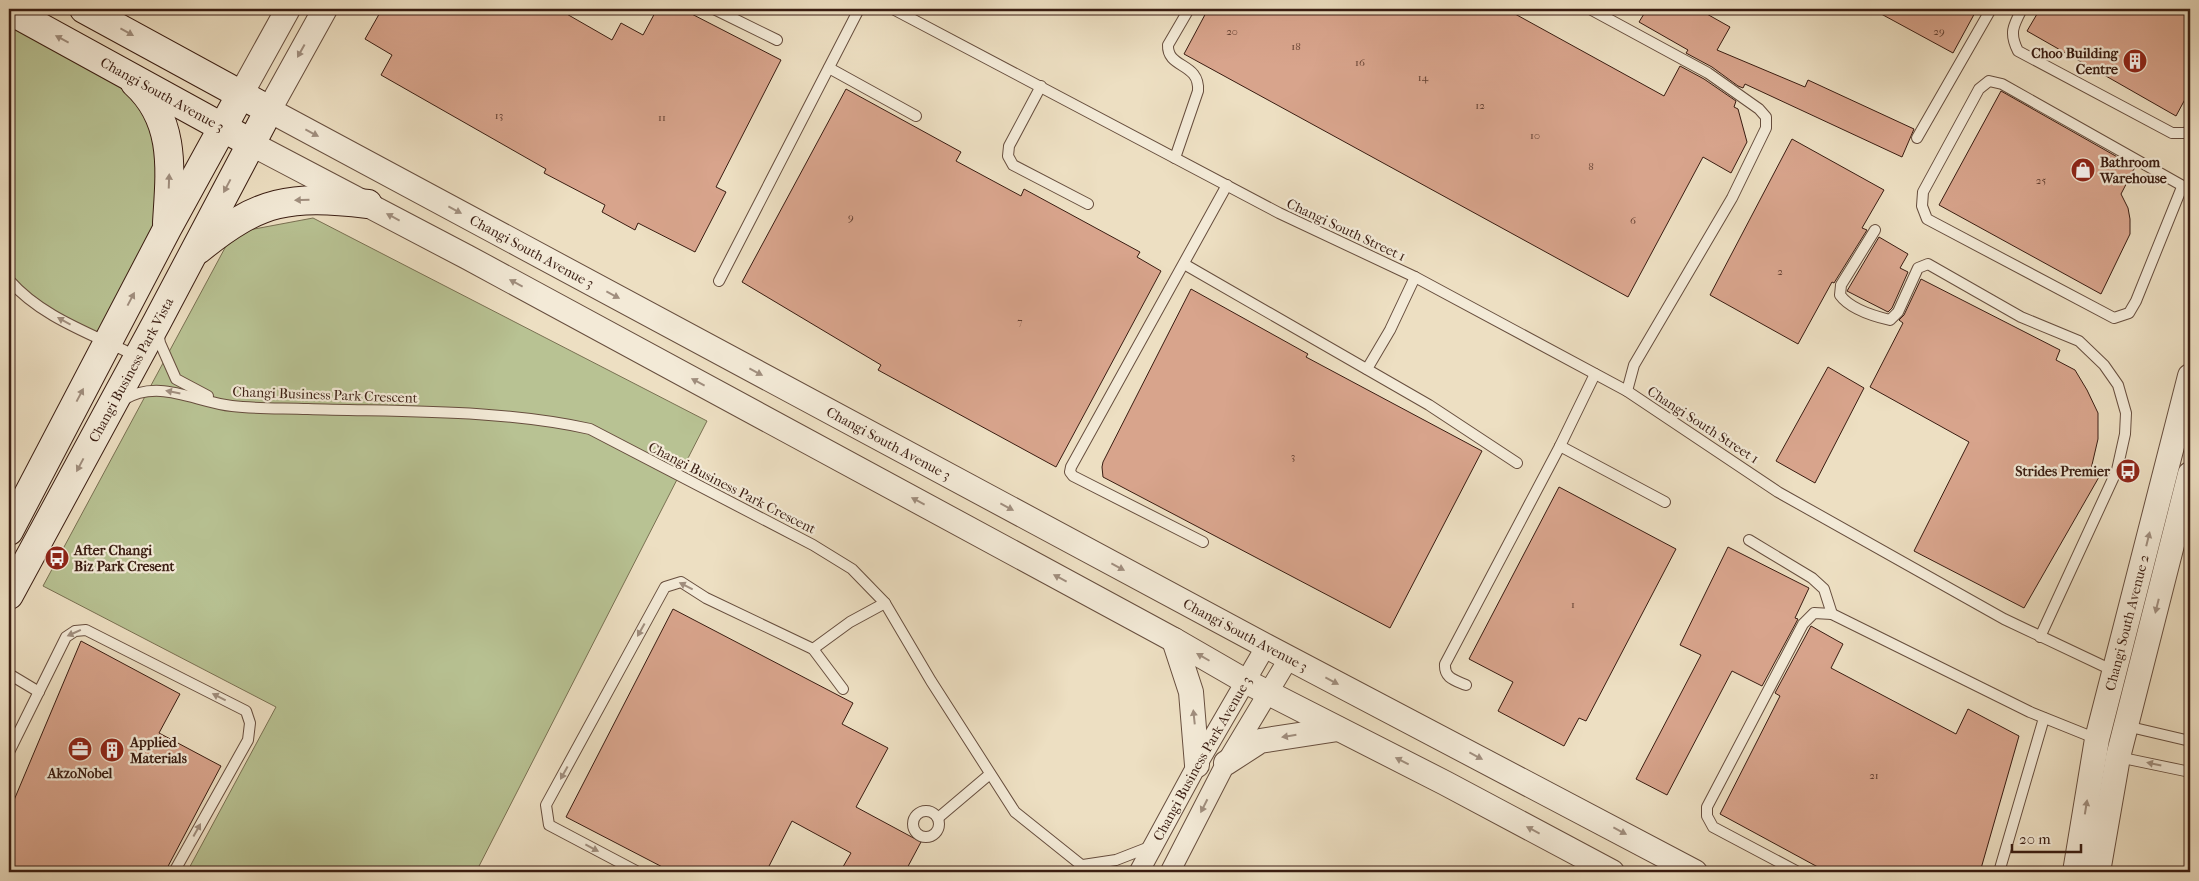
<svg xmlns="http://www.w3.org/2000/svg" width="2199" height="881" viewBox="0 0 2199 881" font-family="'IM FELL French Canon',serif">
<rect width="100%" height="100%" fill="#eddfc2"/>
<filter id="stains"><feTurbulence type="fractalNoise" baseFrequency=".004" numOctaves="4"/><feColorMatrix values="0 0 0 0 .2 0 0 0 0 .09 0 0 0 0 .02 0 0 0 .5 -.17"/></filter>
<radialGradient id="worn" r=".72"><stop offset=".6" stop-color="#630" stop-opacity="0"/><stop offset="1" stop-color="#630" stop-opacity=".3"/></radialGradient>
<g fill="#b8c293" stroke="#797052">
<path d="M9,10L149,96L167,229L108,341L52,314L9,280Z"/>
<path d="M313,218L707,421L476,872H187L276,707L43,586L233,233Z"/>
</g>
<g fill="#d8a48c" stroke="#3a1d12">
<path d="M382,9H558L612,40L621,23L643,35L657,9H682L781,60L716,187L726,192L695,252L638,223L635,230L602,212L605,205L544,173L546,169L381,75L392,55L365,39Z"/>
<path d="M1208,9H1506L1664,96L1680,66L1704,79L1736,101L1734,107L1738,109L1747,142L1731,173L1703,157L1628,297L1184,54Z"/>
<path d="M1647,9H1698L1730,27L1717,50L1805,87L1808,80L1914,129L1902,157L1745,84L1743,88L1738,86L1712,67L1686,53L1688,50L1639,22Z"/>
<path d="M1872,9H1977L1953,53Z"/>
<path d="M2040,9H2190V90L2176,116L2027,31Z"/>
<path d="M846,89L961,152L956,161L1021,196L1024,189L1140,252L1137,257L1161,271L1056,467L878,370L881,365L742,282Z"/>
<path d="M2001,91L2135,167L2121,194L2128,208L2130,219V234L2101,294L1939,205Z"/>
<path d="M1792,139L1884,190L1862,228L1867,230L1834,283L1832,282L1798,344L1710,295Z"/>
<path d="M1879,237L1908,254L1900,268L1908,272L1892,308L1888,312L1847,291Z"/>
<path d="M1921,279L2060,350L2056,360L2075,370L2087,390L2098,413V439L2091,469L2099,477L2024,608L1914,551L1969,442L1870,387L1903,323L1899,320L1904,315Z"/>
<path d="M1191,289L1308,354L1306,357L1482,451L1390,628L1103,477L1102,467L1103,462Z"/>
<path d="M1828,367L1864,388L1815,483L1776,461Z"/>
<path d="M1559,487L1676,549L1586,721L1579,718L1564,746L1498,711L1513,682L1469,659Z"/>
<path d="M1728,547L1809,588L1795,618L1798,619L1762,686L1732,671L1667,795L1636,779L1701,655L1680,645Z"/>
<path d="M673,609L853,703L842,724L888,748L856,807L921,842L905,872H840L851,853L792,821L766,872H672L566,817Z"/>
<path d="M1811,626L1843,644L1831,668L1956,734L1968,709L2019,736L1980,872H1827L1720,814L1780,696L1775,693Z"/>
<path d="M81,641L180,694L159,733L221,766L165,872H9V812Z"/>
</g>
<g fill="none" stroke-linecap="round" stroke-linejoin="round">
<defs>
<g id="service">
<path d="M714,9L777,40"/>
<path d="M893,9L1279,213L1415,277L1627,391L1778,492L2004,619L2114,671"/>
<path d="M1590,9L1708,73L1759,109L1766,117V128L1732,198L1634,365L1627,391"/>
<path d="M2022,9C2013,26 2009,33 2018,51L2172,133H2185L2190,130"/>
<path d="M829,68L916,116"/>
<path d="M1041,86L1009,146L1008,156L1013,165L1088,204"/>
<path d="M1917,138L1991,9"/>
<path d="M1175,158L1198,91C1200,62 1167,69 1168,45L1189,9"/>
<path d="M2182,187L2136,301L2129,313L2114,318L1927,219L1922,206L1923,192L1979,89L1989,81L2002,84L2190,190"/>
<path d="M1875,230L1841,285L1840,295C1850,309 1873,316 1890,320L1898,312L1918,268L1928,264L2021,317L2079,341L2104,365L2118,385L2126,413L2125,434L2117,470L2040,637"/>
<path d="M1184,264L1429,405L1517,463"/>
<path d="M9,280C42,318 93,334 136,356"/>
<path d="M719,281L859,9"/>
<path d="M158,331L160,343L176,379L208,396"/>
<path d="M1367,369L1390,330L1415,277"/>
<path d="M123,400C159,378 195,402 232,406C257,409 283,408 308,409C401,412 499,409 590,429L813,545L852,569L885,603L931,681L1015,812L1090,872"/>
<path d="M1560,446L1665,502"/>
<path d="M1749,540L1812,578L1824,589L1832,614"/>
<path d="M1203,542L1073,476L1070,472L1071,467L1227,185"/>
<path d="M813,649L850,622L885,603"/>
<path d="M9,674L39,692"/>
<path d="M1466,685C1454,680 1444,678 1445,664L1560,446L1595,374"/>
<path d="M2126,726L2190,741"/>
<path d="M9,752L66,637L75,631L86,630L246,711L250,723L248,740L174,872"/>
<path d="M2118,757L2190,772"/>
<circle cx="926" cy="824" r="13"/>
<path d="M938,818L990,774"/>
<path d="M1083,865L1116,860L1152,846"/>
<path d="M520,872H522"/>
<path d="M638,872L549,825L546,805L665,587L681,582L706,598L813,649L843,689"/>
<path d="M1798,872L1713,827L1707,816V807L1803,624L1814,613L1832,614L2030,712L2097,739"/>
<path d="M1999,872L2044,718"/>
</g>
<g id="minor">
<path id="s1" d="M1139,872L1197,765L1266,646"/>
<path d="M1170,872L1226,763L1289,658"/>
</g>
<g id="tertiary">
<path id="s2" d="M325,9L269,110L1266,646L1695,872"/>
<path d="M241,94L288,9"/>
<path d="M250,143L467,257L1174,640L1245,681L1445,783L1612,872"/>
<path d="M1174,640L1191,692L1197,765"/>
<path d="M1226,763L1260,741L1338,729"/>
<path id="s3" d="M2075,872L2097,739L2190,376"/>
<path d="M2098,872L2118,757L2190,474"/>
</g>
<g id="secondary">
<path id="s4" d="M9,10L240,137"/>
<path d="M135,83C177,121 170,172 167,223"/>
<path d="M198,250C260,199 290,195 368,204"/>
<path d="M9,531L167,229L241,94"/>
<path id="s5" d="M9,595L157,322L269,110L84,9"/>
</g>
</defs>
<use href="#service" stroke="#674e3e" stroke-width="12"/>
<use href="#minor" stroke="#674e3e" stroke-width="21"/>
<use href="#tertiary" stroke="#674e3e" stroke-width="26"/>
<use href="#secondary" stroke="#3a1d12" stroke-width="30"/>
<use href="#service" stroke="#f3ead7" stroke-width="10"/>
<use href="#minor" stroke="#f3ead7" stroke-width="19"/>
<use href="#tertiary" stroke="#f3ead7" stroke-width="24"/>
<use href="#secondary" stroke="#f3ead7" stroke-width="28"/>
</g>
<defs><path id="oneway-solid" d="M-6-.8H1V-3.2L6.5 0L1 3.2V.8H-6Z" transform="scale(1.25)"/></defs>
<g fill="#a08e7e">
<use href="#oneway-solid" transform="translate(127 32) rotate(29)"/>
<use href="#oneway-solid" transform="translate(62 39) rotate(-152)"/>
<use href="#oneway-solid" transform="translate(301 51) rotate(119)"/>
<use href="#oneway-solid" transform="translate(312 133) rotate(28)"/>
<use href="#oneway-solid" transform="translate(169 181) rotate(-88)"/>
<use href="#oneway-solid" transform="translate(227 186) rotate(118)"/>
<use href="#oneway-solid" transform="translate(302 200) rotate(178)"/>
<use href="#oneway-solid" transform="translate(455 210) rotate(28)"/>
<use href="#oneway-solid" transform="translate(393 217) rotate(-152)"/>
<use href="#oneway-solid" transform="translate(516 283) rotate(-152)"/>
<use href="#oneway-solid" transform="translate(613 295) rotate(28)"/>
<use href="#oneway-solid" transform="translate(131 299) rotate(-62)"/>
<use href="#oneway-solid" transform="translate(64 321) rotate(-151)"/>
<use href="#oneway-solid" transform="translate(756 372) rotate(28)"/>
<use href="#oneway-solid" transform="translate(698 382) rotate(-152)"/>
<use href="#oneway-solid" transform="translate(173 392) rotate(-169)"/>
<use href="#oneway-solid" transform="translate(80 395) rotate(-62)"/>
<use href="#oneway-solid" transform="translate(80 465) rotate(118)"/>
<use href="#oneway-solid" transform="translate(918 501) rotate(-152)"/>
<use href="#oneway-solid" transform="translate(1007 507) rotate(28)"/>
<use href="#oneway-solid" transform="translate(2148 539) rotate(-76)"/>
<use href="#oneway-solid" transform="translate(1118 567) rotate(28)"/>
<use href="#oneway-solid" transform="translate(1060 578) rotate(-152)"/>
<use href="#oneway-solid" transform="translate(686 586) rotate(-153)"/>
<use href="#oneway-solid" transform="translate(2157 606) rotate(104)"/>
<use href="#oneway-solid" transform="translate(641 630) rotate(119)"/>
<use href="#oneway-solid" transform="translate(74 633) rotate(156)"/>
<use href="#oneway-solid" transform="translate(1203 657) rotate(-150)"/>
<use href="#oneway-solid" transform="translate(1332 681) rotate(28)"/>
<use href="#oneway-solid" transform="translate(219 697) rotate(-153)"/>
<use href="#oneway-solid" transform="translate(1194 717) rotate(-96)"/>
<use href="#oneway-solid" transform="translate(1289 736) rotate(171)"/>
<use href="#oneway-solid" transform="translate(1476 756) rotate(28)"/>
<use href="#oneway-solid" transform="translate(1402 761) rotate(-153)"/>
<use href="#oneway-solid" transform="translate(2154 764) rotate(-168)"/>
<use href="#oneway-solid" transform="translate(564 773) rotate(119)"/>
<use href="#oneway-solid" transform="translate(1204 806) rotate(117)"/>
<use href="#oneway-solid" transform="translate(2086 807) rotate(-81)"/>
<use href="#oneway-solid" transform="translate(197 830) rotate(-61)"/>
<use href="#oneway-solid" transform="translate(1533 830) rotate(-152)"/>
<use href="#oneway-solid" transform="translate(1620 831) rotate(28)"/>
<use href="#oneway-solid" transform="translate(592 848) rotate(28)"/>
</g>
<defs>
<symbol id="building-disc" viewBox="-11 -11 22 22"><circle r="9.5" fill="#8f2418" stroke="#f3ead7"/><path d="M-4-6H4V6H1V3H-1V6H-4ZM-2.5-4.3h1.7v1.8h-1.7ZM.8-4.3h1.7v1.8H.8ZM-2.5-1h1.7V.8h-1.7ZM.8-1h1.7V.8H.8Z" fill="#fff"/></symbol>
<symbol id="shop-disc" viewBox="-11 -11 22 22"><circle r="9.5" fill="#8f2418" stroke="#f3ead7"/><path d="M-5-2.5h2.3a2.7 3.5 0 0 1 5.4 0H5L5.5 6h-11ZM-1.5-2.5h3a1.5 2.3 0 0 0-3 0Z" fill="#fff"/></symbol>
<symbol id="bus-disc" viewBox="-11 -11 22 22"><circle r="9.5" fill="#8f2418" stroke="#f3ead7"/><path d="M-5-6H5V4H4V6H2V4H-2V6H-4V4H-5ZM-3.5-4V0h7V-4ZM-3.5 1.2v1.5H-2V1.2ZM2 1.2v1.5H3.5V1.2Z" fill="#fff"/></symbol>
<symbol id="office-disc" viewBox="-11 -11 22 22"><circle r="9.5" fill="#8f2418" stroke="#f3ead7"/><path d="M-6-3h4V-5.5h4V-3h4V5H-6ZM-1-4.5V-3h2v-1.5ZM-6 0V1H6V0Z" fill="#fff"/></symbol>
</defs>
<g fill-rule="evenodd">
<use href="#building-disc" x="2121" y="47" width="28" height="28"/>
<use href="#shop-disc" x="2069" y="156" width="28" height="28"/>
<use href="#bus-disc" x="2114" y="457" width="28" height="28"/>
<use href="#bus-disc" x="43" y="544" width="28" height="28"/>
<use href="#office-disc" x="66" y="735" width="28" height="28"/>
<use href="#building-disc" x="98" y="736" width="28" height="28"/>
</g>
<g text-anchor="middle" dominant-baseline="central" stroke-width="4.5" stroke-linejoin="round" paint-order="stroke">
<g font-size="11" fill="#623f30">
<text x="1232" y="31">20</text>
<text x="1939" y="31">29</text>
<text x="1296" y="46">18</text>
<text x="1360" y="62">16</text>
<text x="1423" y="77">14</text>
<text x="1480" y="105">12</text>
<text x="499" y="115">13</text>
<text x="662" y="117">11</text>
<text x="1535" y="135">10</text>
<text x="1591" y="166">8</text>
<text x="2041" y="180">25</text>
<text x="851" y="217">9</text>
<text x="1633" y="220">6</text>
<text x="1780" y="271">2</text>
<text x="1020" y="321">7</text>
<text x="1293" y="456">3</text>
<text x="1573" y="604">1</text>
<text x="1874" y="775">21</text>
</g>
<g font-size="14" font-weight="bold" fill="#3a1d12" stroke="#f3ead7" text-anchor="start">
<text x="2118" y="53" text-anchor="end">Choo Building<tspan x="2118" dy="16">Centre</tspan></text>
<text x="2100" y="162">Bathroom<tspan x="2100" dy="16">Warehouse</tspan></text>
<text x="2110" y="471" text-anchor="end">Strides Premier</text>
<text x="74" y="550">After Changi<tspan x="74" dy="16">Biz Park Cresent</tspan></text>
<text x="130" y="742">Applied<tspan x="130" dy="16">Materials</tspan></text>
<text x="80" y="773" text-anchor="middle">AkzoNobel</text>
</g>
<g font-size="14" fill="#3a1d12" stroke="#f3ead7">
<text stroke="none"><textPath href="#s4" startOffset="175">Changi South Avenue 3</textPath></text>
<text transform="translate(1346 230) rotate(25)">Changi South Street 1</text>
<text stroke="none"><textPath href="#s2" startOffset="414">Changi South Avenue 3</textPath></text>
<text stroke="none"><textPath href="#s5" startOffset="256">Changi Business Park Vista</textPath></text>
<text transform="translate(325 395) rotate(2)">Changi Business Park Crescent</text>
<text transform="translate(1703 425) rotate(33)">Changi South Street 1</text>
<text stroke="none"><textPath href="#s2" startOffset="819">Changi South Avenue 3</textPath></text>
<text transform="translate(732 488) rotate(27)">Changi Business Park Crescent</text>
<text stroke="none"><textPath href="#s3" startOffset="255">Changi South Avenue 2</textPath></text>
<text stroke="none"><textPath href="#s2" startOffset="1224">Changi South Avenue 3</textPath></text>
<text stroke="none"><textPath href="#s1" startOffset="130">Changi Business Park Avenue 3</textPath></text>
</g>
</g>
<rect width="2199" height="881" fill="none" stroke="#eddfc2" stroke-width="30"/>
<rect x="10" y="10" width="2179" height="861" fill="none" stroke="#3a1d12" stroke-width="2.5"/>
<rect x="15" y="15" width="2169" height="851" fill="none" stroke="#3a1d12"/>
<path d="M2012 844v8h69v-8" fill="none" stroke="#3a1d12" stroke-width="2.5"/>
<text x="2019" y="844" font-size="15" fill="#3a1d12" stroke="#f3ead7" stroke-width="4" paint-order="stroke">20 m</text>
<rect width="100%" height="100%" filter="url(#stains)"/>
<rect width="100%" height="100%" fill="url(#worn)"/>
</svg>
